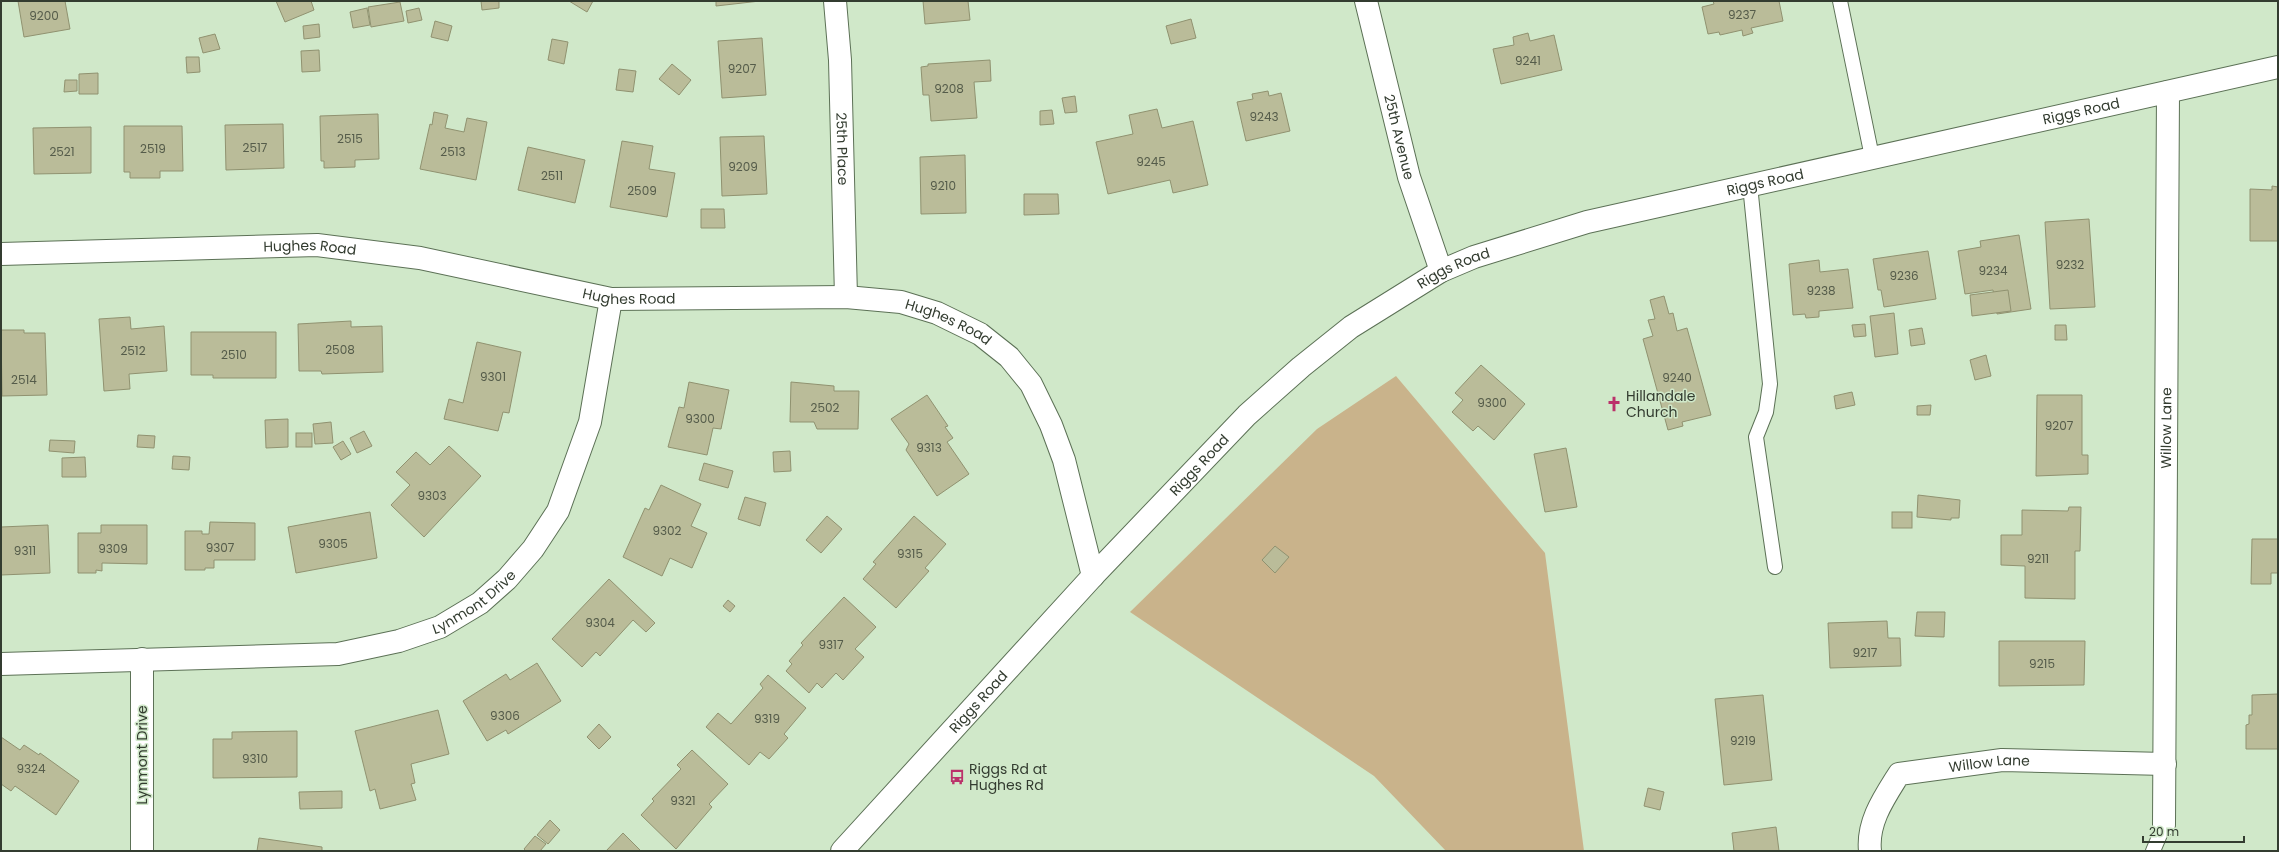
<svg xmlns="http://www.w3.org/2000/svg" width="2279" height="852" viewBox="0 0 2279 852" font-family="Poppins,sans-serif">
<rect width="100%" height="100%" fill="#d0e8c9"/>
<path fill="#c9b38b" d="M1396,376L1545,553L1584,851H1446L1374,776L1130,612L1317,429Z"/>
<g fill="#babc99" stroke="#909270">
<path d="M18,1H65L70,29L24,37Z"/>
<path d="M276,1H311L314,10L285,22Z"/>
<path d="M481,1H499V8L482,10Z"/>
<path d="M569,1H593L587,12Z"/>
<path d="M716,1H760L716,6Z"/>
<path d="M923,1H968L970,20L925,24Z"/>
<path d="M1713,1H1779L1783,21L1751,28L1753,33L1743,36L1742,30L1720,35L1719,32L1708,34L1702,7L1714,4Z"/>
<path d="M400,2L404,21L371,27L368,7Z"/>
<path d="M367,8L370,25L353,28L350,12Z"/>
<path d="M419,8L422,20L408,23L406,11Z"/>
<path d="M1191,19L1196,38L1171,44L1166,26Z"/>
<path d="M435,21L452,26L448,41L431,37Z"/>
<path d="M319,24L320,37L304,39L303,26Z"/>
<path d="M1528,33L1530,41L1554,35L1562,70L1501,84L1493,49L1514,45L1513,37Z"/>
<path d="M215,34L220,49L203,53L199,38Z"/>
<path d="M762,38L766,95L722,98L718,41Z"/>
<path d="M552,39L568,42L564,64L548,60Z"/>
<path d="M319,50L320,71L302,72L301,51Z"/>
<path d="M186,57H199L200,72L187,73Z"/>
<path d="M990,60L991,81L974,82L977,118L931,121L929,95H923L921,67L928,66V64Z"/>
<path d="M672,64L691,80L679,95L659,79Z"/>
<path d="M619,69L636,71L633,92L616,90Z"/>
<path d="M98,73V94H79V74Z"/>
<path d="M65,80H77V91L64,92Z"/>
<path d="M1268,91L1269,96L1281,93L1290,131L1246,141L1237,102L1253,99L1252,94Z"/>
<path d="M1075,96L1077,112L1065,113L1062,98Z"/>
<path d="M1157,109L1162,128L1193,121L1208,185L1173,193L1170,180L1108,194L1096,142L1133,134L1129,115Z"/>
<path d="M1052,110L1054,124L1040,125V111Z"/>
<path d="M434,112L448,115L445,128L464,132L467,118L487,122L476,180L420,169L430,124L432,125Z"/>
<path d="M378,114L379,159L355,160V167L324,168V161H321L320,116Z"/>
<path d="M283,124L284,168L226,170L225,125Z"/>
<path d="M124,126H182L183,171H160V178H130V172H124Z"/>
<path d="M91,127V173L34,174L33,128Z"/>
<path d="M764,136L767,194L722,196L720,137Z"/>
<path d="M622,141L653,146L649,169L675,173L667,217L610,207Z"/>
<path d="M528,147L585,160L575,203L518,190Z"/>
<path d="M965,155L966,213L921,214L920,157Z"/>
<path d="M2272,186L2278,187V241H2250V189L2272,190Z"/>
<path d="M1024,194H1058L1059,214L1024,215Z"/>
<path d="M701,209H724L725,228H701Z"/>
<path d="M2089,219L2095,307L2050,309L2045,222Z"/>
<path d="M2019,235L2031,309L1997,314L1993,290L1965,294L1958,251L1981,247L1980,241Z"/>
<path d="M1928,251L1936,299L1884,307L1881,290H1878L1873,259Z"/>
<path d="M1819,260L1820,272L1848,269L1853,308L1819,311V317L1806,318L1805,314L1793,315L1789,264Z"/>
<path d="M2008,290L2011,311L1972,316L1970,295Z"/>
<path d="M1664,296L1669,314L1673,313L1677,331L1687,328L1711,415L1682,422L1683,426L1668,430L1643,339L1653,336L1648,320L1655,319L1650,300Z"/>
<path d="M1894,313L1898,354L1875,357L1870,316Z"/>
<path d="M130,317L131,329L164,326L167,371L129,374L130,389L104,391L99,319Z"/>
<path d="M351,321V327L382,326L383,372L322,374L321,371H299L298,324Z"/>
<path d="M1865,324L1866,336L1854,337L1852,325Z"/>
<path d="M2055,325H2066L2067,340H2055Z"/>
<path d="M1922,328L1925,344L1911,346L1909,330Z"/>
<path d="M1,330H24V333H45L47,395L2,396Z"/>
<path d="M191,332H276V378H213V375H191Z"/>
<path d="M477,342L521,352L509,413L503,412L498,431L444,419L449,399L463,403Z"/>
<path d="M1986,355L1991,376L1975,380L1970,360Z"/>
<path d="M1481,365L1525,404L1494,440L1478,426L1473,431L1452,412L1463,400L1455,393Z"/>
<path d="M689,382L729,390L721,429L713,428L707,455L668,447L679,407L684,408Z"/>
<path d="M791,382L834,386V391H859L858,429H817L814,422H790Z"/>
<path d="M1852,392L1855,405L1836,409L1834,396Z"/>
<path d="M927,395L948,426L945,427L953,438L947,442L969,474L937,496L906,450L909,444L891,419Z"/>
<path d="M2037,395H2082V455H2088V474L2036,476Z"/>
<path d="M1931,405L1930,415H1917V406Z"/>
<path d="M288,419V447L266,448L265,420Z"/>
<path d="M331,422L333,443L315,444L313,424Z"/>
<path d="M364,431L372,446L357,453L350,438Z"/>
<rect x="296" y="433" width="16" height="14"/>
<path d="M138,435L155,436L154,448L137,447Z"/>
<path d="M50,440L75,441L74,453L49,451Z"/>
<path d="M343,441L351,454L341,460L333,447Z"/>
<path d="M449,446L481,476L424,537L391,505L410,485L396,472L416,452L430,465Z"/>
<path d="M1566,448L1577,507L1545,512L1534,454Z"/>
<path d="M790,451L791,471L774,472L773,452Z"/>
<path d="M173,456L190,457L189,470L172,469Z"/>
<path d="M85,457L86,477H62V458Z"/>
<path d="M704,463L733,471L728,488L699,480Z"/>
<path d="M661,485L701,504L691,526L707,533L692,568L670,558L662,576L623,557L645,508L649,510Z"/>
<path d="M1918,495L1960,500L1959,518H1951V520L1917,517Z"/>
<path d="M745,497L766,503L760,526L738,519Z"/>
<path d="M2069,507H2081L2080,551H2075V599L2025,598V566L2001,565V535H2022V510L2068,511Z"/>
<path d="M370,512L377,558L296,573L288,527Z"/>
<rect x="1892" y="512" width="20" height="16"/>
<path d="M827,516L842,529L821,553L806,540Z"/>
<path d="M914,516L946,544L925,568L929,571L896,608L863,579L876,564L873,562Z"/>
<path d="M210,522L255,523V560H214V568H205V570H185V531H202V534H209Z"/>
<path d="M48,525L50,573L1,575V527Z"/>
<path d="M101,525H147V564L102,563V571L96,570V573H78V533H101Z"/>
<path d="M2252,539H2278V573H2271V584H2251Z"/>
<path d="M1275,546L1289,557L1275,573L1262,560Z"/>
<path d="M609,579L655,623L646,632L633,620L600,656L596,652L582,667L552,639Z"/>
<path d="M844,597L876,627L855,649L864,657L843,680L836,673L822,688L817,683L809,693L786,671L792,664L789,661L803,645L801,643Z"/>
<path d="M728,600L735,606L730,612L723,606Z"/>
<path d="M1917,612H1945L1944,637L1915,636Z"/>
<path d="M1887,621L1888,638H1900L1901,666L1830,668L1828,623Z"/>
<path d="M1999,641H2085L2084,685L1999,686Z"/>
<path d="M537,663L561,701L508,734L506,730L487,741L463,701L506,674L510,680Z"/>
<path d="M768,675L806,708L784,734L788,738L769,759L760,752L749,765L706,727L718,713L731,724L763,688L760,684Z"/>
<path d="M2278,694V749H2246V725L2249,724V715H2252V695Z"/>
<path d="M1763,695L1772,780L1724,785L1715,699Z"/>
<path d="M438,710L449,754L411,764L415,783L411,784L416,800L380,809L375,789L370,791L355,731Z"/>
<path d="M599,724L611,737L599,749L587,737Z"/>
<path d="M297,731V777L213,778V739H232V732Z"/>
<path d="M1,737L20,750L24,745L39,755L40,753L79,781L56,815L15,786L11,791L1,784Z"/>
<path d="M692,750L728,784L709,804L712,807L676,849L641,815L654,801L652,799L681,769L677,765Z"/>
<path d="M1648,788L1664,792L1660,810L1644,806Z"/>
<path d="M342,791V808L300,809L299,792Z"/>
<path d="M550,820L560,830L548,844L537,835Z"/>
<path d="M1776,827L1779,851H1734L1732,833Z"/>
<path d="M623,833L641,851H606Z"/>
<path d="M535,836L546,844L540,851H526L524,849Z"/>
<path d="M259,838L322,847V851H257Z"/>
</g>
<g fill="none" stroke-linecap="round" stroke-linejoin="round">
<defs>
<g id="service">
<path d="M1840,1L1872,157"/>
<path d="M1750,185L1770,384L1766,412L1756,437L1775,567"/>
<path d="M2153,851L2164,825"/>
</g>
<g id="minor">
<path id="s1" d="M835,1L840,60L846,297"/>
<path id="s2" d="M1366,1L1409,177L1441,271"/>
<path id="s3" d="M1,254L317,245L420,258L611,299L846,297L901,302L937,313L980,334L1009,357L1031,384L1051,425L1064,460L1093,576"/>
<path d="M142,659V851"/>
<path id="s4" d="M1,664L338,654L399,641L440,627L480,603L507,579L533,549L558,511L590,422L611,299"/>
<path id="s5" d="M2164,825L2168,92"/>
<path id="s6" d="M1870,851C1867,822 1884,798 1899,774L2002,760L2165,764"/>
</g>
<g id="secondary">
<path id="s7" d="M842,851L1093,576L1247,415L1301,367L1351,327L1441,271L1474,257L1587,222L2278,67"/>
</g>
</defs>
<use href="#service" stroke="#5c7156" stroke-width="16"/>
<use href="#minor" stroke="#5c7156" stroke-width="24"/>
<use href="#secondary" stroke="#5c7156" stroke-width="24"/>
<use href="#service" stroke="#fff" stroke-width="14"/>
<use href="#minor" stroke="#fff" stroke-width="22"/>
<use href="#secondary" stroke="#fff" stroke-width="22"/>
</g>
<defs>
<symbol id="church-bare" viewBox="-9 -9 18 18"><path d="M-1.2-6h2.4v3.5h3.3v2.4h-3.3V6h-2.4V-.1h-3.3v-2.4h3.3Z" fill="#bb316a" stroke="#d0e8c9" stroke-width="2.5" paint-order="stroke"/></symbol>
<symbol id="bus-bare" viewBox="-9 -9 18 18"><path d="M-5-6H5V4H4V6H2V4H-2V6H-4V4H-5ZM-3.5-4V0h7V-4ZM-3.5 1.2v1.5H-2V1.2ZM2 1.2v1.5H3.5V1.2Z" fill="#bb316a" stroke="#d0e8c9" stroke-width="2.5" paint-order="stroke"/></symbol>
</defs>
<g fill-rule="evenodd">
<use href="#church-bare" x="1603" y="393" width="22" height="22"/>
<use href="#bus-bare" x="946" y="766" width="22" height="22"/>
</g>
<g text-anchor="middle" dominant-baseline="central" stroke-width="3" stroke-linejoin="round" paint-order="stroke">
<g font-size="12" fill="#555c4a">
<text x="1742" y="14">9237</text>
<text x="44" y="15">9200</text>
<text x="1528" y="60">9241</text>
<text x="742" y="68">9207</text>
<text x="949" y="88">9208</text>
<text x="1264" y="116">9243</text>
<text x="350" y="138">2515</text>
<text x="255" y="147">2517</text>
<text x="153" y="148">2519</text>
<text x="62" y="151">2521</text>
<text x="453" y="151">2513</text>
<text x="1151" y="161">9245</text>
<text x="743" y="166">9209</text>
<text x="552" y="175">2511</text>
<text x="943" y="185">9210</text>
<text x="642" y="190">2509</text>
<text x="2070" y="264">9232</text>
<text x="1993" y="270">9234</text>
<text x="1904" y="275">9236</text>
<text x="1821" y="290">9238</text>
<text x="340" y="349">2508</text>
<text x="133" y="350">2512</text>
<text x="234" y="354">2510</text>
<text x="493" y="376">9301</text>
<text x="1677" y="377">9240</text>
<text x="24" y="379">2514</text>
<text x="1492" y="402">9300</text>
<text x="825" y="407">2502</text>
<text x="700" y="418">9300</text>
<text x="2059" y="425">9207</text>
<text x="929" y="447">9313</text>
<text x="432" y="495">9303</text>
<text x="667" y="530">9302</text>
<text x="333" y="543">9305</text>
<text x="220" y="547">9307</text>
<text x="113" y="548">9309</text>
<text x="25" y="550">9311</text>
<text x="910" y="553">9315</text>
<text x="2038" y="558">9211</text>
<text x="600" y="622">9304</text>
<text x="831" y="644">9317</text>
<text x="1865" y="652">9217</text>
<text x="2042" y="663">9215</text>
<text x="505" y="715">9306</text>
<text x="767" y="718">9319</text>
<text x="1743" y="740">9219</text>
<text x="255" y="758">9310</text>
<text x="31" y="768">9324</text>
<text x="683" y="800">9321</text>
</g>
<g font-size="14" fill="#333c30" stroke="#d0e8c9">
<text stroke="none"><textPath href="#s7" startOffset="1498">Riggs Road</textPath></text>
<text stroke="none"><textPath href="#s2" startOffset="140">25th Avenue</textPath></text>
<text stroke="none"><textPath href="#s1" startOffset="148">25th Place</textPath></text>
<text stroke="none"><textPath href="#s7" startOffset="1174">Riggs Road</textPath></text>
<text stroke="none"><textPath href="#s3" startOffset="309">Hughes Road</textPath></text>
<text stroke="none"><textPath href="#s7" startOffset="850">Riggs Road</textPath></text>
<text stroke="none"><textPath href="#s3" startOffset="633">Hughes Road</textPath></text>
<text stroke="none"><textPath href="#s3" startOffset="957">Hughes Road</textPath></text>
<text stroke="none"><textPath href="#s5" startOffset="397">Willow Lane</textPath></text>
<text stroke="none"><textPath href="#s7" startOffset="526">Riggs Road</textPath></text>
<text stroke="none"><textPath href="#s4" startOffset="485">Lynmont Drive</textPath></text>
<text stroke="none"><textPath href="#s7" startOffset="202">Riggs Road</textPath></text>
<text transform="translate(142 755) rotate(-90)">Lynmont Drive</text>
<text stroke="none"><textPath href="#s6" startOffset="175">Willow Lane</textPath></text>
</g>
<g font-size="14" fill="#333c30" stroke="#d0e8c9" text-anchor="start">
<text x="1626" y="396">Hillandale<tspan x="1626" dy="16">Church</tspan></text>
<text x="969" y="769">Riggs Rd at<tspan x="969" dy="16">Hughes Rd</tspan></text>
</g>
</g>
<rect width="2279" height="852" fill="none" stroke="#333c30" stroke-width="4"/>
<path d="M2143 836v6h101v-6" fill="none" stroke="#333c30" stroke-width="2"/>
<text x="2149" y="836" font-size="12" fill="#333c30" stroke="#d0e8c9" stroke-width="3" paint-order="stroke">20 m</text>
</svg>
